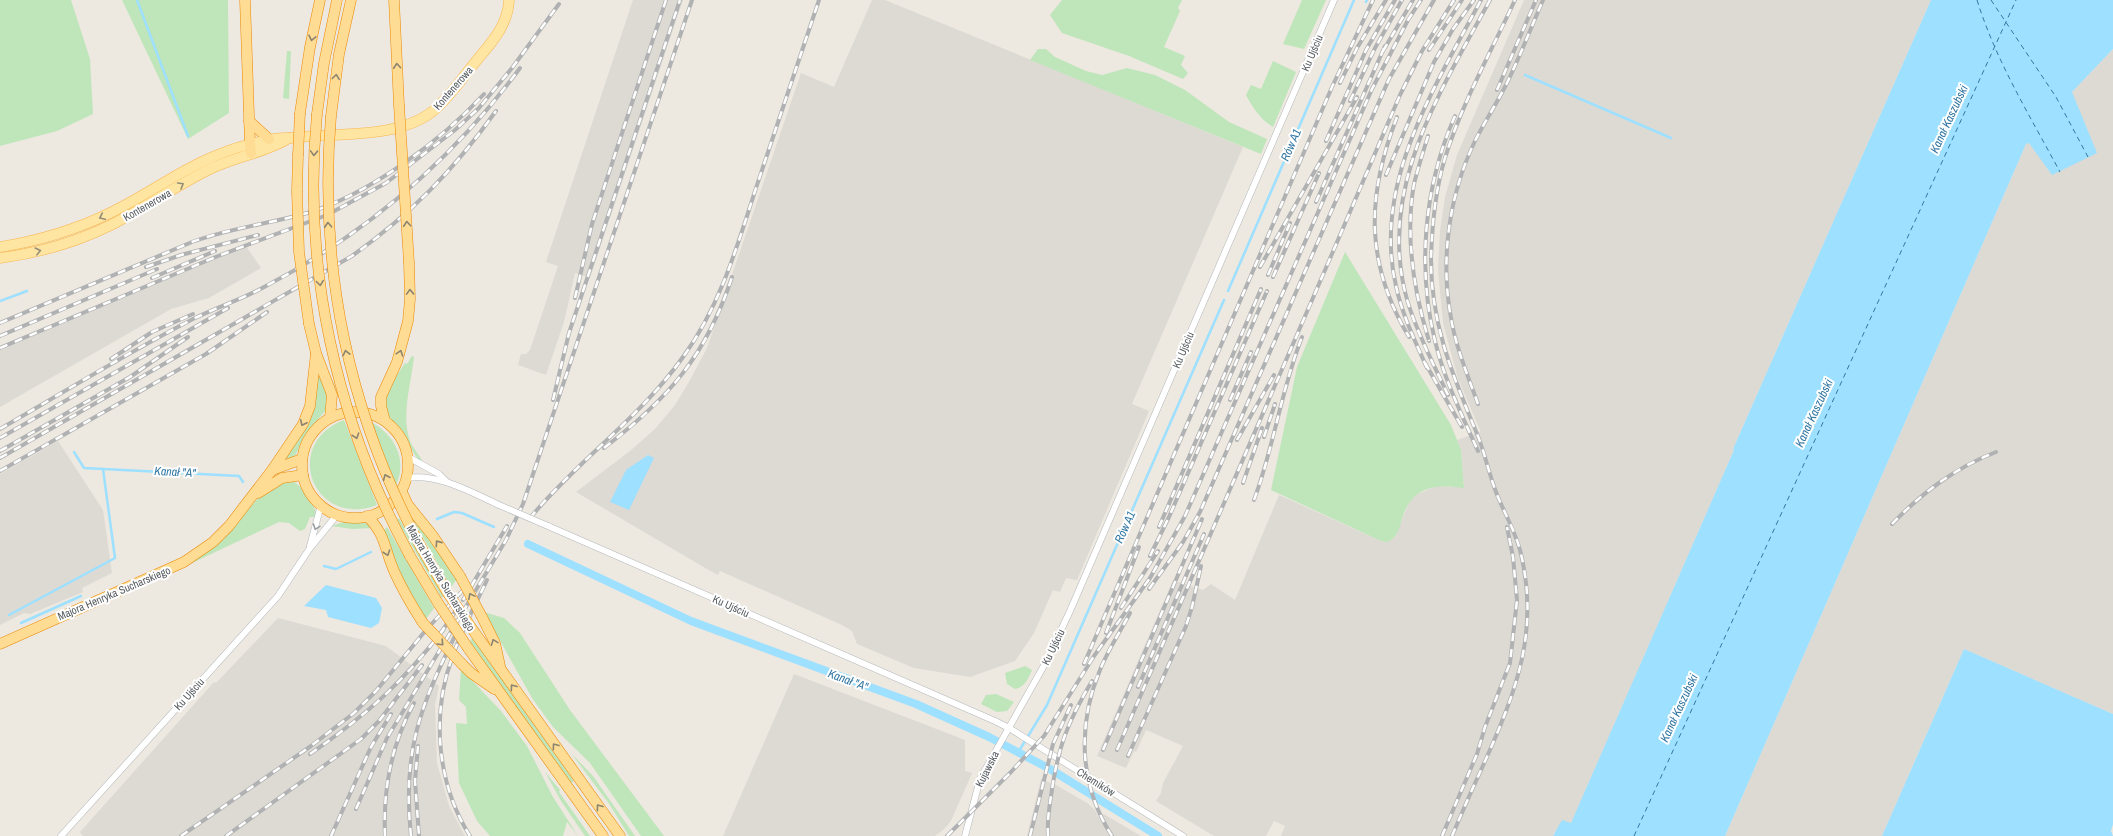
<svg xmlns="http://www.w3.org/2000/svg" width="2113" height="836" viewBox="0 0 2113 836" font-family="'Archivo Narrow',sans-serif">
<rect width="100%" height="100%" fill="#ede8e0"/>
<g fill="#dddad4">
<path d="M633,0H683L590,278L575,273L564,322L546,375L518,365L521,354H526L530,350L558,266L546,262Z"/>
<path d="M872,0H885L1243,147L1132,404L1149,411L1077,580L1066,578L1060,592L1053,590L1034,633L1015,661L970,677L914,668L857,644L852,631L842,625L720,571L718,575L707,569L576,492L630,451L655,429L675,405L689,382L707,348L801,73L834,87Z"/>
<path d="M1524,0H1931L1733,449L1734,450L1571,824L1555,831L1553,836H1281L1285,826L1274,821L1266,836H1214L1156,801L1161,793L1163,783L1183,746L1146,730L1136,752L1134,751L1126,768L1097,756L1173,580L1203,590L1211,584L1235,600L1279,495L1381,541L1387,542L1395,537L1410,500L1416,495L1436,486L1464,487L1461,450L1457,440L1480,432V430L1458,379L1443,323L1438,270L1440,231L1445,197L1457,155Z"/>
<path d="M2113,49V714L1964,649L1882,836H1725L2026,144L2072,92Z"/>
<path d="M246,246L261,268L209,298L171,309L0,407V350Z"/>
<path d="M58,441L103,510L112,573L82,588L83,592L30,614L24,613L0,625V474Z"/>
<path d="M278,618L386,646L439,686L435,705L437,763L449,806L465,836H83L80,832L214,682L216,683Z"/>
<path d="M794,674L965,740V771L972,773L951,821L944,829L935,836H723Z"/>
<path d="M1041,779L1056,785L1087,803L1095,810L1098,817L1104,814L1107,816L1141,836H1027Z"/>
</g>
<g fill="#bfe6ba">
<path d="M0,0H71L90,59L93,114L57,131L0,146Z"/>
<path d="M122,0H228L229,113L188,139Z"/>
<path d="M1062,0H1182L1178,8L1180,11L1164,47L1185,56L1181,65L1188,73L1183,79L1129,56L1062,33L1050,15Z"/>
<path d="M1302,0H1326L1304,49L1283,44Z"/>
<path d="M1038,49H1046L1055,57L1086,71L1102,75L1127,68L1155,75L1185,90L1229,122L1267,139L1261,154L1030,60Z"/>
<path d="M287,51H291L289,99L283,98Z"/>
<path d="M1273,61L1296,72L1273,127C1260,119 1253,108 1246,95L1251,85L1261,89Z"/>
<path d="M1345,252L1451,425L1461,450L1464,488C1436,484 1413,486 1403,516C1399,527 1399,537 1387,542L1381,541L1271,490L1297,367Z"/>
<path d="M412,356L414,357C411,384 401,415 410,441C413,449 420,455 423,463C412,455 411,446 405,435C401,428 394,423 389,416C378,399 396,377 405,363L407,364Z"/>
<path d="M317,370L328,396L327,409L306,433L296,454L290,460L281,462C311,432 310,410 317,370Z"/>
<path d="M344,420L377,505C313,529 281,444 344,420Z"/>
<path d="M371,422C394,434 408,460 396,485Z"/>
<path d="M291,480C301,484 317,506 316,517H310L305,529L300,531L289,523L279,522L188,565L224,539L259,497L274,485Z"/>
<path d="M409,513L423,529L457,579L451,587Z"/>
<path d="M399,518L443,596L442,598L397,520Z"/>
<path d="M344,522L365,523L374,528L352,529L331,526Z"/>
<path d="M387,527L434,608L426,619L401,577L384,530Z"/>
<path d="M484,612L504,618L520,633L570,710L664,836H641L590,763L553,727L532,698Z"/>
<path d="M472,638L574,781L571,783L470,642Z"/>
<path d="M1025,666L1032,670C1028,679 1025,687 1015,689L1007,684L1005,673Z"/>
<path d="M461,669L501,711L527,746L553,797L578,836L567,822L563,836H490L477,821L459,783L456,723L467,724L466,707L459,700Z"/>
<path d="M996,694L1014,702L1007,711L997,712L981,704L986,695Z"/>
<path d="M571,753L593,776L635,836H629L610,805Z"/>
<path d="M545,772L560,790L559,792L590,836H585L561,801Z"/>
</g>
<g fill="#9de0ff">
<path d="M1931,0H2113V49L2072,92L2097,153L2052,175L2029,143L2026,144L1725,836H1553L1562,820L1571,823L1734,450L1733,449Z"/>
<path d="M648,455L654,458L629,510L610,502L626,470Z"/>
<path d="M326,585L376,598L382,608L379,623L371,628L328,617L326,610L304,606Z"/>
<path d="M1964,649L2113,714V824L2111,831L2113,836H1882Z"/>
</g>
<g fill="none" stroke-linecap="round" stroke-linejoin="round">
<g stroke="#9de0ff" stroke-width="2.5">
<path d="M137,0L188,136"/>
<path d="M1366,2L1367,0"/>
<path d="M1525,75L1671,138"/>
<path d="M1228,291L1354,0"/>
<path d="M0,301L27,291"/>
<path d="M74,452L84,468L239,476L243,482"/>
<path d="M437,519L454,512L462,513L494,527"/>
<path d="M324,566L336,569L371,552"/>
<path d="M9,615L115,558L103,469"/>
<path d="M21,623L81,596"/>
<path d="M1019,751L1047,705L1224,300"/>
</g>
<path stroke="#9de0ff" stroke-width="8" d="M528,544L691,621L916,704L989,737L1050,769L1158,836"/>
<g stroke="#3277a3" stroke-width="1" stroke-dasharray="5 4" stroke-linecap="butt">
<path d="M1977,0C1996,61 2030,116 2060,172"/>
<path d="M1991,0L2056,97L2088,157"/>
<path d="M1634,836L2016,0"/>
</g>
<defs>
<g id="minor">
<path d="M408,457L439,474L447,482"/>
<path d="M407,478C438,473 471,492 499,505"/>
<path d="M548,526L995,721L1009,728L1183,836"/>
<path d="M310,546L321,505"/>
<path d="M61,836L278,596L310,548L337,515"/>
<path d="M965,836L980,779L1046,662L1070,611L1334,0"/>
</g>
<g id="primary">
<path d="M0,247C38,241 75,230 110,213C159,189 196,157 251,144C264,141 275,137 289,138C334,132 397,140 433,111C450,97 463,77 477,60C492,42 508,25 509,0"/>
<path d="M0,258C39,253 77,242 113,224C146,207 177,185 210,169C235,157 267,152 289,138"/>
</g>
<g id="trunk">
<path d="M245,0L250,144L251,153"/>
<path d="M394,0L399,105"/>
<path d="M300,113L310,47L320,0"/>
<path d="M317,114L324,63L337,0"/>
<path d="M331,116L339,54L351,0"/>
<path d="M249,121L269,139"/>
<path d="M297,191L298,155"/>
<path d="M309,324L316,353L332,395L330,418"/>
<circle cx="355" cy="465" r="53"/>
<path d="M385,421L381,406V397L397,362L408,321L410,299L409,263"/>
<path d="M272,470L303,424L310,406L316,353"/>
<path d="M401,490L408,505L433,536L460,576"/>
<path d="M258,493L282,478L303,475"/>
<path d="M367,516C386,535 384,548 394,571C402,589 412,606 423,623"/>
<path d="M422,549L447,592"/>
<path d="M410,556L438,603"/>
<path d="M482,617L495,643L500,666"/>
<path d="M475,633L620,836"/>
<path d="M0,644L184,562L213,542L229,526L272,470L302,459"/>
<path d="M468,648L603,836"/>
<path d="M461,663L471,673L494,689"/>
</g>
</defs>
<use href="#minor" stroke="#b3b7bc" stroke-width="7"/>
<use href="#primary" stroke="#f9b54d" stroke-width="11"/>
<use href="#trunk" stroke="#ec8700" stroke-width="11"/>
<use href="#minor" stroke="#fff" stroke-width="6"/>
<use href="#primary" stroke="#ffe5a2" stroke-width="10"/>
<use href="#trunk" stroke="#ffdc93" stroke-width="10"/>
<defs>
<g id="rail">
<path d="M1429,50L1462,0"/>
<path d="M1383,51L1413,0"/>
<path d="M1340,83L1357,48L1386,0"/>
<path d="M1497,90L1536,0"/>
<path d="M1350,101L1375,48L1402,0"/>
<path d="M1455,116C1424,186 1417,267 1435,341C1444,379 1462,415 1478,451"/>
<path d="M1397,117C1366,197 1365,263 1409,337"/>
<path d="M1428,136C1423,152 1418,168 1414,184C1405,235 1414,292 1429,341"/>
<path d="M1326,141L1366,50L1395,0"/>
<path d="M1386,175L1434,62L1453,29L1474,0"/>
<path d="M1316,202L1385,46"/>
<path d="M146,267L181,255L258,235"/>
<path d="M1260,267L1357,97"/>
<path d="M1268,275L1290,223"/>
<path d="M1273,277L1319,173"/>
<path d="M152,278L215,251"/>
<path d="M575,298L592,224L666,0"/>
<path d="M0,323L192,242C229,228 269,224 307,213C368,195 441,141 484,94"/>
<path d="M0,336L157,269"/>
<path d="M0,348L218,256L327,215L386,183L455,130L479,108L512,68L559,4"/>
<path d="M111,359L152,332L193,314"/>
<path d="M1425,363L1462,427"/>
<path d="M1427,368C1415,341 1402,314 1396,286C1372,183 1435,87 1481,0"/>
<path d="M1448,395C1434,365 1418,335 1408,303C1375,192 1439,94 1490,0"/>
<path d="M553,400L569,333L680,0"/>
<path d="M1230,400L1251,352"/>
<path d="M1478,404C1468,376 1456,348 1451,318C1440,259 1449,195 1475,141C1485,121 1497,103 1507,83C1520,56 1531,28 1543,0"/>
<path d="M0,429C64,392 127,353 193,319C217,307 243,299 266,286C367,233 452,160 520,68"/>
<path d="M1264,437L1275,404"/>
<path d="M0,438L228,308"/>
<path d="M1237,440L1274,375"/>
<path d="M604,448C669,398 706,356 732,277"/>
<path d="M0,451L130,377L188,337"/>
<path d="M0,458L352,256C412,213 453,171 496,111"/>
<path d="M0,471L206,354L267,312"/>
<path d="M1243,483L1262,428"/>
<path d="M1254,500C1274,447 1281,390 1302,337"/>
<path d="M530,518C577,461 640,418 683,357C720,306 737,247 756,188C777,125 798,63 819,0"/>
<path d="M1892,524C1923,492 1955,468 1996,452"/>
<path d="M1159,527L1261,289"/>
<path d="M1150,556L1169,517L1267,291"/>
<path d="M1149,589L1183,542L1200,512L1389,79L1434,0"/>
<path d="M463,600L507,526"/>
<path d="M1121,608L1158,551"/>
<path d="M1106,633L1139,547"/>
<path d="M440,634L455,612"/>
<path d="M1084,664L1332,87L1373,0"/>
<path d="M1138,687L1204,534"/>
<path d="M418,746L415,781L419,836"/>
<path d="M1103,750L1202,519"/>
<path d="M1117,750C1211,532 1307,314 1400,95L1422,51L1454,0"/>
<path d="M310,754C367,715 402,683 444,629"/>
<path d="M1128,756L1186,626L1192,607L1201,566"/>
<path d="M356,809L387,738L506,540L523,504L692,0"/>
<path d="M181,836L311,746L354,713L376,691L426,630L465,588"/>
<path d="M226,836L361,739L379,721L422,665"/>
<path d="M331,836L371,747L391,714"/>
<path d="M385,836C383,789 391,745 414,703"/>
<path d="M411,836C402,753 420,705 457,632"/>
<path d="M470,836C437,784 431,715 452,658C461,631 475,606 487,580"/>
<path d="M947,836L1011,772L1044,736L1094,656L1150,578L1185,516L1372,89L1408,20L1421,0"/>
<path d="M1030,836L1053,744L1071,705"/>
<path d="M1048,836C1047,822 1049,809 1051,796C1058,747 1067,723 1092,681"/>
<path d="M1112,836C1079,785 1077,725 1100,670C1108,650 1120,632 1130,613"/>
<path d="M1442,836L1477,754L1485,727L1510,663L1517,600L1513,557L1507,527"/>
<path d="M1452,836C1463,810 1474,785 1486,759C1517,689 1539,631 1521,554C1516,532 1504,513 1496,492C1488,471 1484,449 1475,429C1451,371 1431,323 1431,259C1432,225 1435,191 1445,158C1462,103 1491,52 1515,0"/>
</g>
</defs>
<use href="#rail" stroke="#b0b1b2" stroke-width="4"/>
<use href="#rail" stroke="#fff" stroke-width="2.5" stroke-dasharray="8" stroke-linecap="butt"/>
<defs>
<path id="minor-bridge" d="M499,505L548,526"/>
<g id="trunk-bridge">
<path d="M399,105L409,263"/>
<path d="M317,114C302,267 336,421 410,556"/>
<path d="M331,116C318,268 349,415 422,549"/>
<path d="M298,155L300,113"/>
<path d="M297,191L299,252L309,324"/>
<path d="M460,576L482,617"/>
<path d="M447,592L475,633"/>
<path d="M438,603L468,648"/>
<path d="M423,623L461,663"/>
</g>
</defs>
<use href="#minor-bridge" stroke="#b3b7bc" stroke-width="7" stroke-linecap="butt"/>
<use href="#trunk-bridge" stroke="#ec8700" stroke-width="11" stroke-linecap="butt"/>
<use href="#minor-bridge" stroke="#fff" stroke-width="6"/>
<use href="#trunk-bridge" stroke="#ffdc93" stroke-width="10"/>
</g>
<defs><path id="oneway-chevron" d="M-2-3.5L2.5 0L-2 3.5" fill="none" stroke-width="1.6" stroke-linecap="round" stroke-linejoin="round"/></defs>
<g stroke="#8b8471">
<use href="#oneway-chevron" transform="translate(312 38) rotate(102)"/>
<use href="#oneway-chevron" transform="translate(397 66) rotate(-94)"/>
<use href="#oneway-chevron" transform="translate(336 77) rotate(-82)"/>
<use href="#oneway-chevron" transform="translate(314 153) rotate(92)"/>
<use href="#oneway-chevron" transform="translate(407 224) rotate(-94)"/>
<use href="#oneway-chevron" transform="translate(328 225) rotate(-93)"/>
<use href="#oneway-chevron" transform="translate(320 283) rotate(82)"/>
<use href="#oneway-chevron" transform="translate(410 292) rotate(-92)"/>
<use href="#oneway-chevron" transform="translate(346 353) rotate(-103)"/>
<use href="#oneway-chevron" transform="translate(400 353) rotate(-72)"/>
<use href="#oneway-chevron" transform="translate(303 423) rotate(115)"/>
<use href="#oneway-chevron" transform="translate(356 436) rotate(71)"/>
<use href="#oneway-chevron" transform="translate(386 477) rotate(-113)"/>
<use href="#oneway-chevron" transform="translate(438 543) rotate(-125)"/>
<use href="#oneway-chevron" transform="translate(387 553) rotate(71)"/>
<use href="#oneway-chevron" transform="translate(471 596) rotate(-118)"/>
<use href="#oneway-chevron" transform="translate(494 642) rotate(-111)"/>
<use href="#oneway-chevron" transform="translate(441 643) rotate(47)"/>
<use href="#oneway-chevron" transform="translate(513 687) rotate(-126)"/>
<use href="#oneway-chevron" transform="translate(555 746) rotate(-126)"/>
<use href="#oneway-chevron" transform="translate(599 807) rotate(-126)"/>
</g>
<g stroke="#938d78">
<use href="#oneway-chevron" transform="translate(181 185) rotate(-30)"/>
<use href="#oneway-chevron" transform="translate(102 217) rotate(155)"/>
<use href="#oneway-chevron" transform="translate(38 251) rotate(-14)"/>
</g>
<use stroke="#9b9ea1" href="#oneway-chevron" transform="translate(316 527) rotate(110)"/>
<g text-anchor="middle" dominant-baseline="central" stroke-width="4" stroke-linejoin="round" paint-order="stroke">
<g font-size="11" fill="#595e62" stroke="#fff">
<text transform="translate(1312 53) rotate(-67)">Ku Ujściu</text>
<text transform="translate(453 88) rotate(-49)">Kontenerowa</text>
<text transform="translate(147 205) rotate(-30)">Kontenerowa</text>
<text transform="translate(1183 350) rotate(-67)">Ku Ujściu</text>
<text transform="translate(441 578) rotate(59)">Majora Henryka Sucharskiego</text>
<text transform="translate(114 593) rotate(-23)">Majora Henryka Sucharskiego</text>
<text transform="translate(731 606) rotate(24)">Ku Ujściu</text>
<text transform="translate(1053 647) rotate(-64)">Ku Ujściu</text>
<text transform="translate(189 694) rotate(-48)">Ku Ujściu</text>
<text transform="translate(987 769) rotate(-63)">Kujawska</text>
<text transform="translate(1096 782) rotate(32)">Chemików</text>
</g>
<g font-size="12" font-style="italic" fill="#3277a3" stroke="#fff">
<text transform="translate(1949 119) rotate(-65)">Kanał Kaszubski</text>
<text transform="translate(1291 145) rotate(-67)">Rów A1</text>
<text transform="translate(1814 413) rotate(-65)">Kanał Kaszubski</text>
<text transform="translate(175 472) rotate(3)">Kanał "A"</text>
<text transform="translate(1125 527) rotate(-66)">Rów A1</text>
<text transform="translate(848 680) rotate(20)">Kanał "A"</text>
<text transform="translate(1679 708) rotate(-65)">Kanał Kaszubski</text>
</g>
</g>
</svg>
